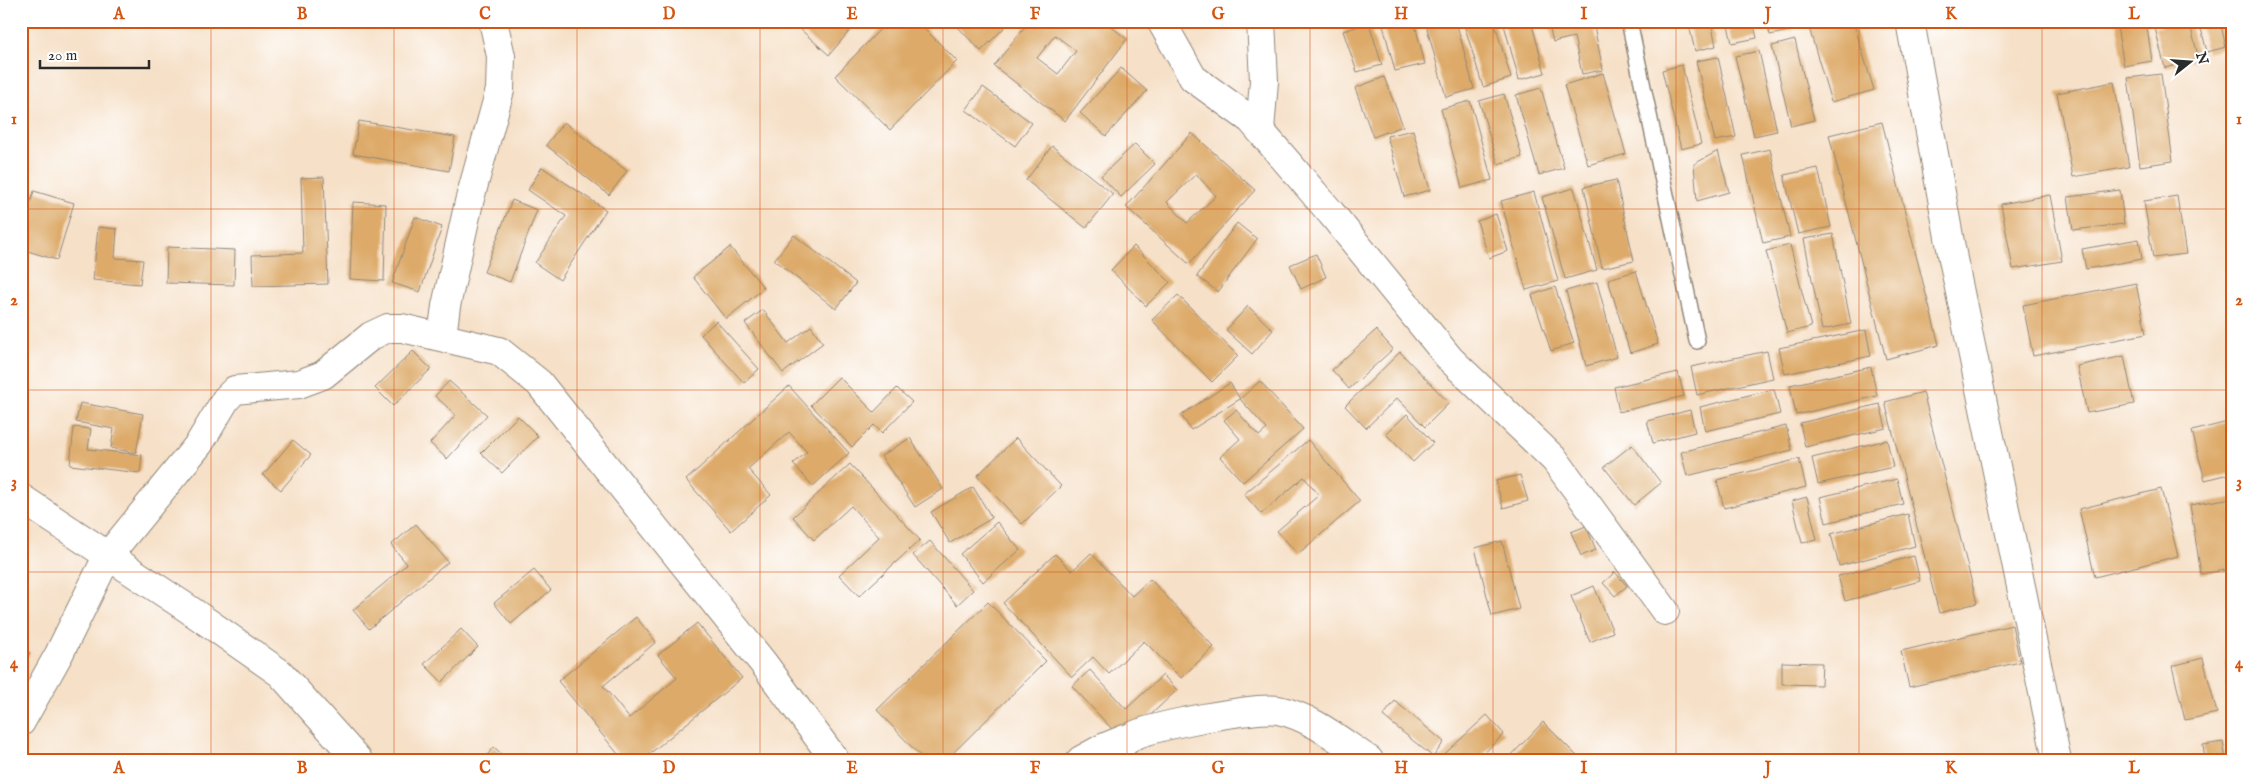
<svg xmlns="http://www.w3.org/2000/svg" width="2253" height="781" viewBox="0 0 2253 781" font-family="'IM FELL English',serif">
<rect width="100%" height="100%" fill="#fff"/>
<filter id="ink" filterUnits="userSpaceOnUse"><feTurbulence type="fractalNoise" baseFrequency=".02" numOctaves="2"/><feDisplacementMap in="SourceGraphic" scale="10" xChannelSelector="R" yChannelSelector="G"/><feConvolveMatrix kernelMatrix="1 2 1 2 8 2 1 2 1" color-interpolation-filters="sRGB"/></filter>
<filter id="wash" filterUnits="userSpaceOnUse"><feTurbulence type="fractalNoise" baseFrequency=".0096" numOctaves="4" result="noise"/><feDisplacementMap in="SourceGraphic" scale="20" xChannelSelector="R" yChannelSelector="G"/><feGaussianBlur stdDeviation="1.12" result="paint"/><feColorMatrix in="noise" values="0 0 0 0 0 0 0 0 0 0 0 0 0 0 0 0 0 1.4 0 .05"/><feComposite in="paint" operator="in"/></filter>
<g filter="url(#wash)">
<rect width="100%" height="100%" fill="#f6e0c7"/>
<g id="blocks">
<g fill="#ddaa69" fill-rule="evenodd">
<path d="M791,21H858L829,55Z"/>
<path d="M888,21H917L957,61L890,130L835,76Z"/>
<path d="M952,21H1011L981,51Z"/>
<path d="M1029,21H1104L1127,39L1065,121L994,66ZM1055,35L1076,51L1058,74L1037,58Z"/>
<path d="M1382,21H1414L1425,64L1395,71Z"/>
<path d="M1425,21H1456L1474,89L1446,97Z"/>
<path d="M1463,21H1494L1511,78L1483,87Z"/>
<path d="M1503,21H1531L1545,73L1519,80Z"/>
<path d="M1548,21H1593L1603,70L1582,74L1574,37L1553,42Z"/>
<path d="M1688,21H1711L1716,46L1695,51Z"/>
<path d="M1727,21H1753L1757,38L1732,43Z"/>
<path d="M1767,21H1792L1794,30L1770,35Z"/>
<path d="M1807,21H1853L1874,90L1831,102Z"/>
<path d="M2116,21H2146L2152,61L2124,66Z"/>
<path d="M2182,21H2189L2199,59L2165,68L2155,28Z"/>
<path d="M2199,21H2220L2226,47L2207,52Z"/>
<path d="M1369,23L1382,65L1357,72L1343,31Z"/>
<path d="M1795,40L1814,120L1791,126L1772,46Z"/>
<path d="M1759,51L1777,131L1754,136L1735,56Z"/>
<path d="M1718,57L1736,137L1715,141L1696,61Z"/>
<path d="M1682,65L1701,144L1681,149L1662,70Z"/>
<path d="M1121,68L1147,91L1106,136L1080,113Z"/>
<path d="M1603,73L1626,154L1588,165L1564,85Z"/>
<path d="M2161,74L2173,161L2140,166L2128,78Z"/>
<path d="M1384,77L1403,126L1373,137L1355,88Z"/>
<path d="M2114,82L2129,167L2073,177L2057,93Z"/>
<path d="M983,87L1032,123L1015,146L966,110Z"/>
<path d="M1541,88L1564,168L1539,175L1516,95Z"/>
<path d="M1504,94L1522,157L1498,164L1479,101Z"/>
<path d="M1470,101L1492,180L1462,188L1441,109Z"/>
<path d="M359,121L455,137L449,171L353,154Z"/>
<path d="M564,122L627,171L609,195L546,145Z"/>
<path d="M1882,122L1939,345L1886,359L1829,135Z"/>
<path d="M1413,130L1430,190L1404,197L1387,136Z"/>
<path d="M1192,133L1255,190L1189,264L1126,207ZM1196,174L1216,196L1187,223L1167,202Z"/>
<path d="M1135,144L1155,164L1121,197L1101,176Z"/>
<path d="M1052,146L1113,194L1086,228L1026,180Z"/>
<path d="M1770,149L1790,237L1763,243L1743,155Z"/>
<path d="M1718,151L1729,192L1697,201L1694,164Z"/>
<path d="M542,167L606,210L560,280L535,263L566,216L528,190Z"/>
<path d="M1818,168L1831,227L1798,234L1784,175Z"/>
<path d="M324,177L328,284L253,286L252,255L303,253L301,178Z"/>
<path d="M1616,180L1634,261L1602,268L1584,187Z"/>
<path d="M1574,188L1597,270L1565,279L1542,197Z"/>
<path d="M2120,190L2124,224L2073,230L2068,197Z"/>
<path d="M34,191L74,203L57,260L21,249V232Z"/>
<path d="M1534,192L1558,281L1526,290L1501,201Z"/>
<path d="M2050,195L2062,261L2013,269L2001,204Z"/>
<path d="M2177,196L2186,254L2153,258L2144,201Z"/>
<path d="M512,200L537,210L510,282L484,272Z"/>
<path d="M353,202L386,204L384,281L350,279Z"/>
<path d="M1496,214L1508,251L1489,258L1477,221Z"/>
<path d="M415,217L442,227L420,292L392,283Z"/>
<path d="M1237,223L1257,239L1218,292L1197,276Z"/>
<path d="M98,227L117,229L115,258L143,260L140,284L93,280Z"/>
<path d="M1833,234L1851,324L1822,330L1804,239Z"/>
<path d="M794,235L856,283L836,309L774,260Z"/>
<path d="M2139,239L2142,259L2086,269L2082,249Z"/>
<path d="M1790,245L1811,327L1787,333L1766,251Z"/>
<path d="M1134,246L1170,282L1146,306L1111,270Z"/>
<path d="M167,247L235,250L234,285L166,283Z"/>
<path d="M730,247L764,288L726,319L693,277Z"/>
<path d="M1316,254L1326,277L1301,289L1290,265Z"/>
<path d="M1636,271L1658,344L1630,353L1608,279Z"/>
<path d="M1597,282L1617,357L1586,366L1566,291Z"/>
<path d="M2136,283L2146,334L2033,356L2023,305Z"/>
<path d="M1555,287L1574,343L1551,351L1532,295Z"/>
<path d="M1178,295L1238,356L1212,382L1152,320Z"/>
<path d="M1248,306L1273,330L1252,354L1226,330Z"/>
<path d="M763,310L788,343L811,326L823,343L783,373L745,323Z"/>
<path d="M716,321L759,369L744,383L701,335Z"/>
<path d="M1376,330L1393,349L1349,389L1332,370Z"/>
<path d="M1866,330L1871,356L1785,374L1779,348Z"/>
<path d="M413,351L431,369L393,406L375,388Z"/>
<path d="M1767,351L1773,378L1697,395L1691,367Z"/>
<path d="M1400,352L1449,403L1425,427L1397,398L1366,428L1345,406Z"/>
<path d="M2124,356L2134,404L2087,413L2077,366Z"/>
<path d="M1871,367L1877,396L1796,415L1790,385Z"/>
<path d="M1678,372L1684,396L1619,412L1614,387Z"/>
<path d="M839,377L874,412L897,388L912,402L882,433L874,425L852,447L811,405Z"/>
<path d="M449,381L487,415L447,459L430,443L456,415L435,396Z"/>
<path d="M1260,381L1303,429L1243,482L1220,457L1240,439L1224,420L1236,410L1259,436L1267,429L1240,399L1191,430L1181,415L1230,383L1240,399Z"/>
<path d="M789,386L849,453L813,486L793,464L807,452L789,432L748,469L771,495L731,531L686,480Z"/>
<path d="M1774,389L1780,414L1705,431L1700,407Z"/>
<path d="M1923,392L1977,603L1939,613L1885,402Z"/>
<path d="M80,403L143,414L136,453L111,448L114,429L76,422Z"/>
<path d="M1880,404L1886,428L1805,447L1800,423Z"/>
<path d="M1690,410L1695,432L1653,443L1647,421Z"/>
<path d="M1407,414L1433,443L1413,462L1386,434Z"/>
<path d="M518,416L538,436L502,473L481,453Z"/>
<path d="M2232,421V473L2205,480L2192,431Z"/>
<path d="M1786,426L1792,450L1687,476L1681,452Z"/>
<path d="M74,427L91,429L88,449L142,455L140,473L70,465Z"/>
<path d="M910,438L943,489L915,507L881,456Z"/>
<path d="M1016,438L1061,486L1022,524L977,476Z"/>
<path d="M293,440L311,455L281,490L263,475Z"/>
<path d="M1308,440L1360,501L1298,554L1277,531L1319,495L1304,477L1261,514L1244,494Z"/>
<path d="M1887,440L1893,467L1818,484L1812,458Z"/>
<path d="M1632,445L1661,483L1634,505L1604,467Z"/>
<path d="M1799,459L1806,487L1724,508L1717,480Z"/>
<path d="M850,464L920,540L859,596L839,575L879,537L851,506L814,540L793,517Z"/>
<path d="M1520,475L1528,501L1503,508L1496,481Z"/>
<path d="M1897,479L1903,504L1826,523L1820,497Z"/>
<path d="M973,487L992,518L950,543L931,512Z"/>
<path d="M2161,489L2178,556L2095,577L2079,509Z"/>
<path d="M1807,497L1817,540L1802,543L1792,501Z"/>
<path d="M2232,498V569L2201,574L2190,505Z"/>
<path d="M1908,514L1915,546L1839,566L1831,534Z"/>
<path d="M997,522L1020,550L983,582L960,554Z"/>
<path d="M416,524L448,562L369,629L353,610L407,564L391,545Z"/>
<path d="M1586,526L1596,550L1581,556L1571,532Z"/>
<path d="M930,541L973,590L957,605L913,555Z"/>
<path d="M1502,541L1519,609L1492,616L1475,548Z"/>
<path d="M1091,553L1132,596L1150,579L1214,647L1181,678L1144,641L1109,674L1093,657L1072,677L1003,603L1055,554L1072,571Z"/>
<path d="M1914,556L1920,581L1845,601L1838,576Z"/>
<path d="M534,570L551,590L511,624L494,603Z"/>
<path d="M1615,572L1627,586L1615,596L1603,583Z"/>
<path d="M1594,586L1613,632L1590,642L1571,596Z"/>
<path d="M988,602L1046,661L946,760H924L877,710Z"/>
<path d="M636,617L656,642L603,686L629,718L677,678L658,655L697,623L742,678L642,760H623L558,681Z"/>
<path d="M2012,625L2020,662L1909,687L1901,651Z"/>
<path d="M461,629L478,647L442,682L424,664Z"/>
<path d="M21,647L30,653L21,665Z"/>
<path d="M2203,658L2217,713L2185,720L2172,666Z"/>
<path d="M2226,658H2232V700H2230Z"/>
<path d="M1782,662L1822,663L1821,685L1782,684Z"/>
<path d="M1090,670L1126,709L1163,675L1177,690L1123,741L1072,686Z"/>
<path d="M1395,701L1444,742L1433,757L1383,716Z"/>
<path d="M1487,715L1504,734L1477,760H1438Z"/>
<path d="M1543,722L1581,760H1507Z"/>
<path d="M2223,742L2226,760H2205L2203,745Z"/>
<path d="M494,747L508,760H483Z"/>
</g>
</g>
</g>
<g filter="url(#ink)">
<use href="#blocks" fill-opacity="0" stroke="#908679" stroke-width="1"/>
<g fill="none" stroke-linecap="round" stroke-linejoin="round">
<defs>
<path id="service" d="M1629,21L1697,341"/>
<g id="minor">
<path d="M1161,21L1193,78L1251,120L1331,213L1450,359L1555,460L1665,611"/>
<path d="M1910,21L1953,259L2057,760"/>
<path d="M1260,130L1264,81L1261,21"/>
<path d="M442,336L446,306L469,202L500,90L501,56L493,21"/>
<path d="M21,498L187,608L280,673L358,760"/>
<path d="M21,722L59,654L107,557L199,444L226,399L235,390L299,384L323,375L371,336L388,328H402L499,351L539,383L764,664L835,760"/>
<path d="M1081,760L1103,748L1125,739"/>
<path d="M1110,760C1116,753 1123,742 1131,737C1150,726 1257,706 1278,710C1312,717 1340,741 1369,760"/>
</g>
</defs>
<use href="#service" stroke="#908679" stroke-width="18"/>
<use href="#minor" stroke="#908679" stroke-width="30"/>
<use href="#service" stroke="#fff" stroke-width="15"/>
<use href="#minor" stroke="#fff" stroke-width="28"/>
</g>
</g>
<path fill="none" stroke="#d5540f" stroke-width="1" stroke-opacity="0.55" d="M211,21V760M394,21V760M577,21V760M760,21V760M943,21V760M1127,21V760M1310,21V760M1493,21V760M1676,21V760M1859,21V760M2042,21V760M21,209H2232M21,390H2232M21,572H2232"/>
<rect width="2253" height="781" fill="none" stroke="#fff" stroke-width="55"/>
<g transform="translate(2190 62) rotate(73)" stroke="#ffffff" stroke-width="4" paint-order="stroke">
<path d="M0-4L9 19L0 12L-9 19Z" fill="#2b2b2b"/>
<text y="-8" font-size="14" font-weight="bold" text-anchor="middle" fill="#2b2b2b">N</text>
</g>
<path d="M40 60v8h109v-8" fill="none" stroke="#2b2b2b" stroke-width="2.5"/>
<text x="48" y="60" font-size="15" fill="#2b2b2b" stroke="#ffffff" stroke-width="4" paint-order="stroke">20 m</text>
<rect x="28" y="28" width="2198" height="726" fill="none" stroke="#d5540f" stroke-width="2"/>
<g font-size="16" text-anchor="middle" font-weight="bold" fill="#d5540f">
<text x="119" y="19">A</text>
<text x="302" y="19">B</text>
<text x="485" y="19">C</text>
<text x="669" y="19">D</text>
<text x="852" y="19">E</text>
<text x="1035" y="19">F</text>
<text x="1218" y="19">G</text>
<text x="1401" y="19">H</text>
<text x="1584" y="19">I</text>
<text x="1768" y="19">J</text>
<text x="1951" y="19">K</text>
<text x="2134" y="19">L</text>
<text x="14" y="124">1</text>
<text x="2239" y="124">1</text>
<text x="14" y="305">2</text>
<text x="2239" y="305">2</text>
<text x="14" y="487">3</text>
<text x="2239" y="487">3</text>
<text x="14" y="668">4</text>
<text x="2239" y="668">4</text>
<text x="119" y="773">A</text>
<text x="302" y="773">B</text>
<text x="485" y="773">C</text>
<text x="669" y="773">D</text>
<text x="852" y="773">E</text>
<text x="1035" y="773">F</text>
<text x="1218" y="773">G</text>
<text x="1401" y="773">H</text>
<text x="1584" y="773">I</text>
<text x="1768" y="773">J</text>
<text x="1951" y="773">K</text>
<text x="2134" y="773">L</text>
</g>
</svg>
